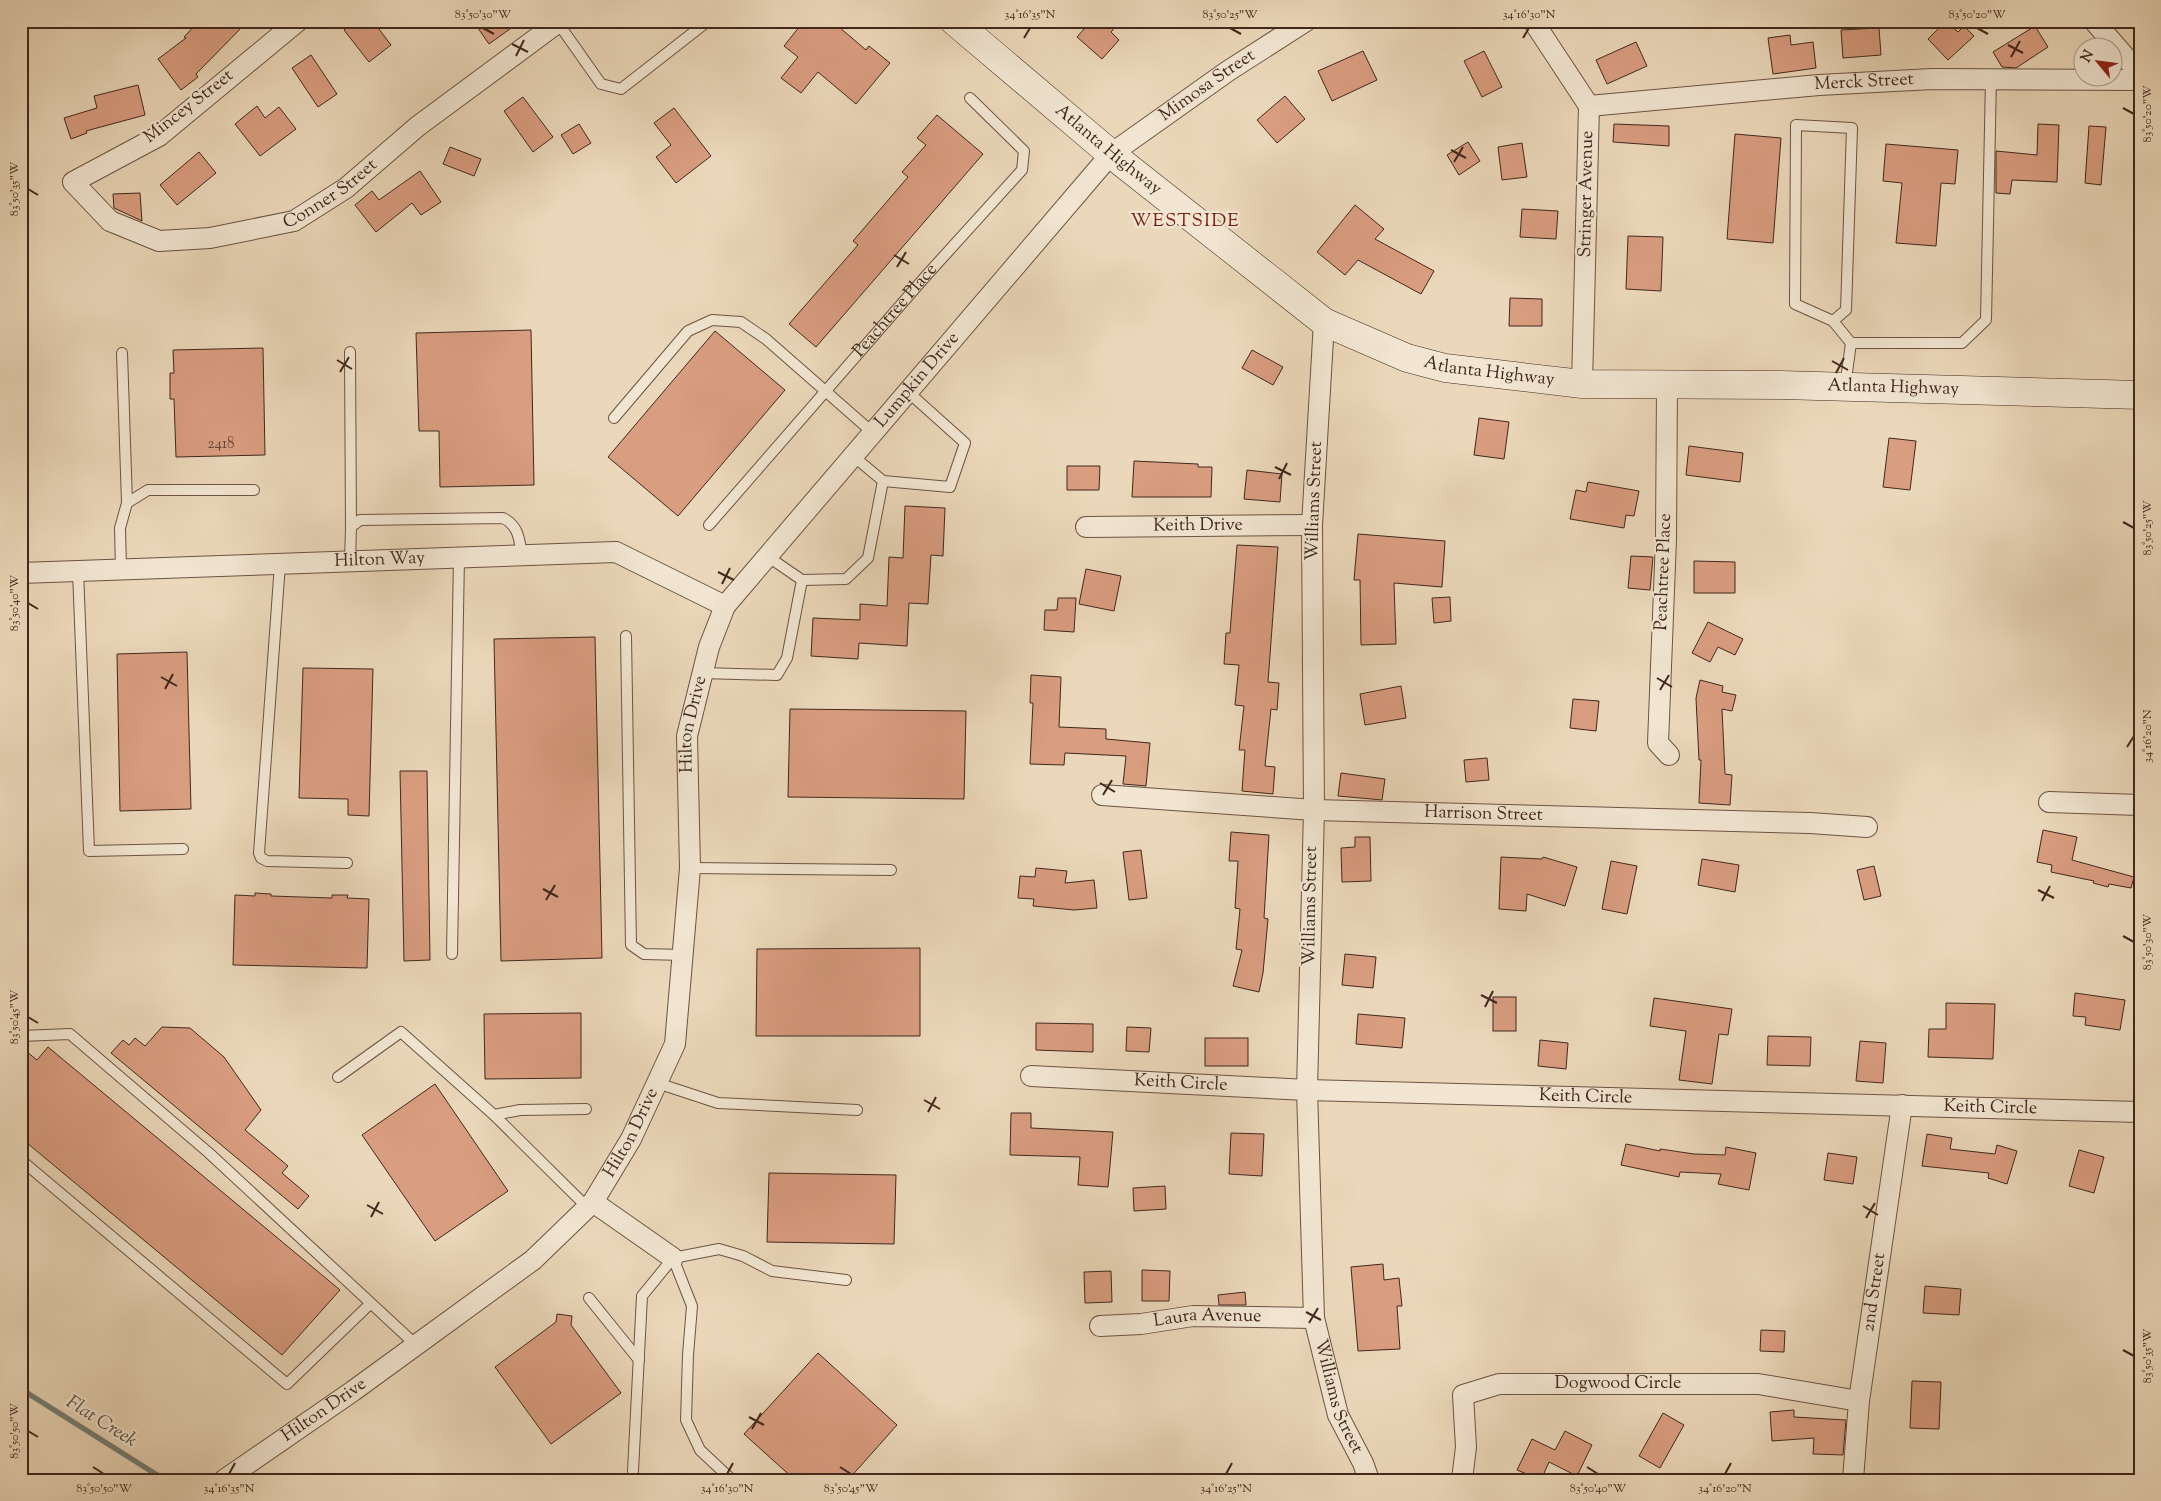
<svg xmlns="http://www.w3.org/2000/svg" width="2161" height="1501" viewBox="0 0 2161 1501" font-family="'Sorts Mill Goudy',serif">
<rect width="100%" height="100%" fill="#ebd8ba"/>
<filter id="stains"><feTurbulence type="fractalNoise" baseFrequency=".004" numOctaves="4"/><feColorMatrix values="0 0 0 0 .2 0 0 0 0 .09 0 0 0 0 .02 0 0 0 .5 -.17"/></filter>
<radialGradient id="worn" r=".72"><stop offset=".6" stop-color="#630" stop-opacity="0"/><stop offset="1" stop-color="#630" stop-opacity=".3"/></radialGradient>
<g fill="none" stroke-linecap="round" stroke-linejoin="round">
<path stroke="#757f75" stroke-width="5.5" d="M21,1389L165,1480"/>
</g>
<g fill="#d99d80" stroke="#41271d">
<path d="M199,21H248L196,74L198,77L181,90L158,59L186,38L184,37Z"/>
<path d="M355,21H373L391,45L369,62L344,30Z"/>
<path d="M473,21H521L489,44Z"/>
<path d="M804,21H832L866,50L869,46L890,63L856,104L818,72L801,93L781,78L798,57L784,46Z"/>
<path d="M1091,21H1121L1111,32L1119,40L1102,59L1077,37Z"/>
<path d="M1946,21L1958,32L1964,26L1974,36L1948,60L1928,39Z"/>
<path d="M2035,26L2048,47L2016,68L2002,67L1993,52Z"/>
<path d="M1879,28L1881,55L1843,58L1841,30Z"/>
<path d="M1790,35L1791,45L1813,42L1816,68L1773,74L1768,38Z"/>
<path d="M1636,42L1647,66L1607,84L1596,60Z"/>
<path d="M1363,51L1377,80L1332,101L1318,71Z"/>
<path d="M1484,51L1502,87L1482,97L1464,61Z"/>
<path d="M311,55L337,94L318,107L292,68Z"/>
<path d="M138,85L145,115L86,131L87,133L71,139L64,118L97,108L94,96Z"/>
<path d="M1285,96L1305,119L1277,143L1257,120Z"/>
<path d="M523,97L553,137L533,152L504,111Z"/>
<path d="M257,106L265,118L279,107L296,129L260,156L235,124Z"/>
<path d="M674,108L711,156L676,183L656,157L671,145L654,123Z"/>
<path d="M937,115L983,154L816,347L789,324L858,245L853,241L908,177L902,172L926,145L917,138Z"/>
<path d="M579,124L591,143L573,154L561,135Z"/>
<path d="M1614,124L1669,126V146L1613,142Z"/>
<path d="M2038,124L2059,125L2057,182L2012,180L2010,194L1996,193V151L2037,155Z"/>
<path d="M2089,126L2106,127L2101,185L2085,183Z"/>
<path d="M1735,134L1781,138L1773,243L1727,239Z"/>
<path d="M1468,142L1480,161L1459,175L1447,155Z"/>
<path d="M1522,143L1527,177L1502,180L1498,147Z"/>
<path d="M1886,144L1958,150L1955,184L1941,183L1936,246L1896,243L1902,183L1883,181Z"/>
<path d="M450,147L481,159L474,176L443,164Z"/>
<path d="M199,152L216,173L177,205L160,185Z"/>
<path d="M420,171L441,202L421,215L412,203L376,232L355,205L372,191L379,200Z"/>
<path d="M140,193L142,221L114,208L113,194Z"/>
<path d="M1355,205L1384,229L1375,239L1434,271L1421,294L1358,260L1345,275L1317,252Z"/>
<path d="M1522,209L1558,211L1556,239L1520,237Z"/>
<path d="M1628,236L1663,237L1661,291L1626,289Z"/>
<path d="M1510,298L1542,299V326H1509Z"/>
<path d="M531,330L534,485L440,487L439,431H419L416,333Z"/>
<path d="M715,331L785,390L678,516L608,457Z"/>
<path d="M263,348L265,455L176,457L174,399H170V373H174L173,350Z"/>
<path d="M1252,350L1283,367L1273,385L1242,368Z"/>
<path d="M1479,418L1509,422L1504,459L1474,455Z"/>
<path d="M1889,438L1916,441L1910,490L1883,487Z"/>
<path d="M1689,446L1743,453L1740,482L1686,475Z"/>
<path d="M1134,461L1198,464V467H1212L1211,497H1132Z"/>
<path d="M1067,466H1100L1099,490H1067Z"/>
<path d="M1247,470L1282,474L1280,502L1244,499Z"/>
<path d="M1588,482L1639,491L1634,516L1626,515L1624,528L1570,519L1576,490L1586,492Z"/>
<path d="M905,506L945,508L943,556L931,555L928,604L909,603L907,646L859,643L858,659L811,656L813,618L860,620V604L887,606L889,557L903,558Z"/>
<path d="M1358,534L1445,541L1442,587L1394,583L1396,644L1361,645L1360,580H1354Z"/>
<path d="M1237,545L1278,547L1268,682L1279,683L1277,710L1271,709L1265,766L1275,767L1273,794L1242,791L1245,750H1239L1244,706L1235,705L1239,665L1224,664L1226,633H1230Z"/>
<path d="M1631,556L1653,557L1650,590L1628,588Z"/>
<path d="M1694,561L1735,562V593H1694Z"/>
<path d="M1086,569L1121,576L1114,611L1079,604Z"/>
<path d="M1450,597L1451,621L1434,623L1432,598Z"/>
<path d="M1058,598H1076L1074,632L1044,630L1045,610H1057Z"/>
<path d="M1708,622L1743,639L1735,655L1718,647L1710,662L1692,653Z"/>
<path d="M595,637L602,958L501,961L494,639Z"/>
<path d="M187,652L191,809L120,811L117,654Z"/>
<path d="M303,668L373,669L369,816L348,815V799L299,798Z"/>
<path d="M1031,675L1061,677L1059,727L1106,729V739L1150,743L1146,786L1123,784L1126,756L1065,753L1064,765L1030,764L1033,703H1030Z"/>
<path d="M1700,680L1723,686L1722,692L1736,695L1732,711L1722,709L1725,774L1732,775L1730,805L1699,803L1701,760H1699L1696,698Z"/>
<path d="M1401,686L1406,718L1365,725L1360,694Z"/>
<path d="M1573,699L1599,701L1596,731L1570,728Z"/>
<path d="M790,709L966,711L964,799L788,797Z"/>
<path d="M1487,758L1489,780L1466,782L1464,760Z"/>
<path d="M400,771H427L430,960L404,961Z"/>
<path d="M1341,773L1385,779L1382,800L1338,796Z"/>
<path d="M2043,830L2077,837L2072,860L2134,877L2131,888L2109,884L2108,887L2093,883L2094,881L2051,872L2052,865L2037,862Z"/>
<path d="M1231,832L1269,835L1264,918L1268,919L1263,973L1259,992L1233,986L1242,950L1236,949L1240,909L1235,908L1238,861H1229Z"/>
<path d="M1355,837H1370L1371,881L1342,882L1341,848L1355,847Z"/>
<path d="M1141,850L1147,898L1129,900L1123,852Z"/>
<path d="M1501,857L1542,859L1543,857L1577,867L1565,906L1527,894L1526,911L1499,909Z"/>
<path d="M1702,859L1739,865L1735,892L1698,885Z"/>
<path d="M1611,861L1637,866L1627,914L1602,909Z"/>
<path d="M1874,866L1881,896L1864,900L1857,870Z"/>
<path d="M1036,868L1067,871L1065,883L1094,880L1097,908L1074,910L1033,906L1034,899L1018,898L1020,876L1035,877Z"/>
<path d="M255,893L271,894V896L332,898V895H348L347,898L369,899L367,968L233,965L235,895L255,896Z"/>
<path d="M920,948V1036H756L757,949Z"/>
<path d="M1345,954L1376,957L1373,988L1342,985Z"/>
<path d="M2075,993L2125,1000L2120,1030L2085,1025L2086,1017L2073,1016Z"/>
<rect x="1493" y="997" width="23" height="34"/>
<path d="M1654,998L1732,1009L1728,1035L1719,1034L1712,1084L1679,1080L1686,1031L1650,1026Z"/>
<path d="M1946,1003L1995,1004L1993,1059L1928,1057L1929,1029H1946Z"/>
<path d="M581,1013V1078L485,1079L484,1014Z"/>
<path d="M1358,1014L1405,1018L1402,1048L1356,1044Z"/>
<path d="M1036,1023L1093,1024V1052L1036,1050Z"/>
<path d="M162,1027L190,1028L224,1057L261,1110L245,1130L288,1166L282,1173L309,1196L298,1209L111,1053L123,1040L129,1045L135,1038L145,1046Z"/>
<path d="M1127,1027L1151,1028L1149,1052L1126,1051Z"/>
<path d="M1768,1036L1811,1037L1810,1066L1767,1065Z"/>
<rect x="1205" y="1038" width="43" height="28"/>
<path d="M1540,1040L1568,1043L1566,1069L1538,1066Z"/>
<path d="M1860,1041L1886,1043L1883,1083L1856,1081Z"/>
<path d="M21,1047L37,1060L48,1047L340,1290L282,1355L21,1138Z"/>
<path d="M435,1084L508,1191L435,1241L362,1135Z"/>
<path d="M1011,1113H1031V1128L1113,1132L1108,1187L1078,1185L1080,1157L1010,1155Z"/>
<path d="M1231,1133L1264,1134L1262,1176L1229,1174Z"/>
<path d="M1927,1134L1952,1138L1950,1149L1995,1154L1997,1145L2017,1151L2007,1184L1988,1178L1989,1173L1922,1166Z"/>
<path d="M1626,1144L1660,1151V1149L1694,1154L1725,1155L1726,1147L1756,1153L1749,1190L1718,1184L1721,1174L1680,1172L1679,1177L1621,1165Z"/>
<path d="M2079,1150L2104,1157L2094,1193L2069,1186Z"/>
<path d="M1828,1153L1857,1157L1853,1184L1824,1180Z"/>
<path d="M769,1173L896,1175L894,1244L767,1242Z"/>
<path d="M1165,1186L1166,1209L1134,1211L1133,1188Z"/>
<path d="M1383,1264L1384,1280L1399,1278L1402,1306H1397L1400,1349L1358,1351L1351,1267Z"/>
<path d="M1142,1270L1170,1271L1169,1301H1142Z"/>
<path d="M1111,1271L1112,1302L1085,1303L1084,1272Z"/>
<path d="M1925,1286L1961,1289L1959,1315L1923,1313Z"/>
<path d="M1245,1292L1246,1305H1219L1218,1295Z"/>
<path d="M557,1314L572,1316L571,1325L621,1393L551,1444L495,1367L556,1322Z"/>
<path d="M1761,1330L1785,1331L1784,1352L1760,1351Z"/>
<path d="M818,1353L897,1425L848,1480H795L744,1434Z"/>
<path d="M1912,1381L1941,1382L1939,1429L1910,1428Z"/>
<path d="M1794,1410V1417L1846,1420L1843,1455L1813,1454L1814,1438L1772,1441L1770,1412Z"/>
<path d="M1663,1413L1684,1425L1660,1468L1639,1456Z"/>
<path d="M1565,1431L1592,1445L1577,1476L1549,1462L1541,1480L1517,1470L1532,1439L1555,1450Z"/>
</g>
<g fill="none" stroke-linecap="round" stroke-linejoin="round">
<defs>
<g id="lane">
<path d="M558,23L601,84L621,89L708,21"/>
<path d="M1833,321L1846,310L1852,128L1796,125L1795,304L1833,321L1851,343"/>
<path d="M350,352L351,527"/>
<path d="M122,353L127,503"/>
<path d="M1845,387L1851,343H1962L1986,320L1991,79"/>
<path d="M614,418L688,331L712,320L741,322L766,339L872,432"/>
<path d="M883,481L950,487L965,443L907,391"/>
<path id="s1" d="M709,525L925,277L1022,170L1024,151L970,98"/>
<path d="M350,561L351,527L360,520L503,518C519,526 519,539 522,555"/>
<path d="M280,564L259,853L261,858L267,861L347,863"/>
<path d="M121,570L120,528L127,503L148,490H254"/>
<path d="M78,571L89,851L183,849"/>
<path d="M802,580L846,579L868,558L883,481L852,455"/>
<path d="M626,636L631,945L644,954L684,955"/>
<path d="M702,673L777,675L787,658L802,580L767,556"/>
<path d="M690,868L891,870"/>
<path d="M452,954L459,557"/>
<path d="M21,1036L70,1034L209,1153L416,1345"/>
<path d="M338,1077L401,1032L494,1115L587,1207"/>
<path d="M657,1083L718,1103L857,1110"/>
<path d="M494,1115L520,1110L586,1109"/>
<path d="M21,1160L287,1384L370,1304"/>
<path d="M673,1258L692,1306L688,1355L686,1420L700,1450L732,1480"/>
<path d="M589,1298L639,1360"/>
<path d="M633,1471L642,1296L673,1258L719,1249L743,1256L772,1271L846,1280"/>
</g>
<g id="street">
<path id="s2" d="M298,21L159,136L73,182L110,221L159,241L210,238L294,221L346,188L418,126L560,21"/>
<path d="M1533,21L1589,106L1582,384"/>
<path d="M2094,21L2140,74"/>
<path id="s3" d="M1589,106L1819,85L1932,79L2140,80"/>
<path id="s4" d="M1324,322L1312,525L1314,810L1307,1090L1314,1318L1338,1415L1363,1463L1369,1480"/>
<path d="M1667,384L1666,539L1658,743L1669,755"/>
<path id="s5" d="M1086,527L1312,525"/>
<path id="s6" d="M21,573L616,552L725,606"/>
<path id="s7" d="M1102,795L1314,810L1810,823L1867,827"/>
<path d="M2049,802L2140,805"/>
<path id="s8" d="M1031,1076L1307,1090L2140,1112"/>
<path d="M593,1202L673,1258"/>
<path id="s9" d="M1100,1326L1141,1324L1193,1316L1314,1318"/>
<path id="s10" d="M224,1480L353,1391L533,1260L593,1202L631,1139L675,1044L690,868L687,736L709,647L725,606L1111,154L1228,71L1306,21"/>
<path id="s11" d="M1462,1480L1466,1447L1463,1395L1499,1384H1758L1859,1401"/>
<path id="s12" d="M1853,1480L1859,1401L1902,1105"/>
</g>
<g id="secondary">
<path id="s13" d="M954,21L1111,154L1324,322L1407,358L1445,368L1582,384L1781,385L2140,395"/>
</g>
</defs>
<use href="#lane" stroke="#6c5344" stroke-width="12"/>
<use href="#street" stroke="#6c5344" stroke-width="22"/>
<use href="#secondary" stroke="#41271d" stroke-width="29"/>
<use href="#lane" stroke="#f2e6d2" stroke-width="10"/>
<use href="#street" stroke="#f2e6d2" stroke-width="20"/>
<use href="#secondary" stroke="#f2e6d2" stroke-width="28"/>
</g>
<path fill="none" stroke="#41271d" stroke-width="2" d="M483,28L494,34M1230,28L1241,34M1977,28L1988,34M1024,38L1030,28M1523,38L1529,28M512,44L528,52M2008,45L2023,53M516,56L524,40M2011,57L2020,41M2123,108L2134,114M1451,150L1466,158M1454,162L1463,147M28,189L38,195M894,255L909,264M897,267L906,252M337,360L352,369M1832,361L1848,370M340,372L349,357M1836,373L1844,358M1275,467L1291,475M1279,479L1287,463M2123,522L2134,528M718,572L734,580M722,584L730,568M28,603L38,609M161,677L177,686M1657,678L1672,687M165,689L173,674M1660,690L1669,675M2127,747L2134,736M1100,783L1115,792M1103,795L1112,780M543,889L558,897M2038,890L2054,898M546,900L555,885M2042,901L2050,886M2123,936L2134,942M1481,995L1497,1003M1485,1007L1493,991M28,1017L38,1023M924,1100L940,1109M928,1112L936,1097M367,1205L383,1214M1863,1206L1878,1215M371,1217L379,1202M1866,1218L1875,1203M1306,1312L1321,1320M1309,1323L1318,1308M2123,1350L2134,1356M749,1417L764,1425M752,1429L761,1413M28,1431L38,1437M93,1467L104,1474M840,1467L851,1474M1587,1467L1598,1474M229,1474L235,1463M727,1474L733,1463M1226,1474L1232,1463M1725,1474L1731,1463"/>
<g text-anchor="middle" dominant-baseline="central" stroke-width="4.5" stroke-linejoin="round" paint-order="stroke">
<g font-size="15" fill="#674436">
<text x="221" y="444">2418</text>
</g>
<g font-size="18" fill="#41271d" stroke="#f2e6d2">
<text stroke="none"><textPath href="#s3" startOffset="276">Merck Street</textPath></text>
<text stroke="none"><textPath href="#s10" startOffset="1798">Mimosa Street</textPath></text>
<text transform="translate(189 107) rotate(-38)">Mincey Street</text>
<text stroke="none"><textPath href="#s13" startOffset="201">Atlanta Highway</textPath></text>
<text stroke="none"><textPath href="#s2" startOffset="566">Conner Street</textPath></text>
<text transform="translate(1587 194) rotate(-89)">Stringer Avenue</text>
<text stroke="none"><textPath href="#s1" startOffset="284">Peachtree Place</textPath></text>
<text stroke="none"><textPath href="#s13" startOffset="651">Atlanta Highway</textPath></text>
<text stroke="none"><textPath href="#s10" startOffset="1382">Lumpkin Drive</textPath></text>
<text stroke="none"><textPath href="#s13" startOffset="1056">Atlanta Highway</textPath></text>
<text transform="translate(1315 501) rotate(-88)">Williams Street</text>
<text stroke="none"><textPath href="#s5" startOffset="112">Keith Drive</textPath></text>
<text stroke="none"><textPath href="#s6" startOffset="359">Hilton Way</textPath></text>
<text transform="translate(1664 572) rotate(-88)">Peachtree Place</text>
<text stroke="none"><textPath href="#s10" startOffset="962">Hilton Drive</textPath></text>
<text stroke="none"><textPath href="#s7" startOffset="382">Harrison Street</textPath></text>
<text transform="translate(1311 906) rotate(-89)">Williams Street</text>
<text stroke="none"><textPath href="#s8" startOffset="150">Keith Circle</textPath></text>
<text stroke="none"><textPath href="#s8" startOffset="555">Keith Circle</textPath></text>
<text stroke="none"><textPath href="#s8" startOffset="960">Keith Circle</textPath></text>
<text stroke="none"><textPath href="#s10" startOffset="542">Hilton Drive</textPath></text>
<text stroke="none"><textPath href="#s12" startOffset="189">2nd Street</textPath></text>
<text stroke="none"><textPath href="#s9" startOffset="108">Laura Avenue</textPath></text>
<text stroke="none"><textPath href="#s11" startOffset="242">Dogwood Circle</textPath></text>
<text stroke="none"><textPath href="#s4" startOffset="1079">Williams Street</textPath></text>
<text stroke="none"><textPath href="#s10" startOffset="122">Hilton Drive</textPath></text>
</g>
<g font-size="19" letter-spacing="1" fill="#7a1f14" stroke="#f2e6d2">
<text x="1185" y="221">WESTSIDE</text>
</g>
<g font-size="19" font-style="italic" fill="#574c42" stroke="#f2e6d2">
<text transform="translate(101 1422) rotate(32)">Flat Creek</text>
</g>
</g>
<rect width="2161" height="1501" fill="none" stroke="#ebd8ba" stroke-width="55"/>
<g transform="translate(2098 62) rotate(299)"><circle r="24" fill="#f2e6d2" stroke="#ab9a8a"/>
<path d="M0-4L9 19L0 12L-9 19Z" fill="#8f2418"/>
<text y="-8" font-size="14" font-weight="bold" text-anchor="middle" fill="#41271d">N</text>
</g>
<rect x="28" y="28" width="2106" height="1446" fill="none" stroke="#41271d" stroke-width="2"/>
<g font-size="12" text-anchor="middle" fill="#41271d">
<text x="483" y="18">83°50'30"W</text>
<text x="1030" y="18">34°16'35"N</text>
<text x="1230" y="18">83°50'25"W</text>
<text x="1529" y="18">34°16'30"N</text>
<text x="1977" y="18">83°50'20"W</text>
<text transform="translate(2147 114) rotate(-90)" y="4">83°50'20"W</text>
<text transform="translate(14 189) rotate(-90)" y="4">83°50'35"W</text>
<text transform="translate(2147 528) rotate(-90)" y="4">83°50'25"W</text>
<text transform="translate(14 603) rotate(-90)" y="4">83°50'40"W</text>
<text transform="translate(2147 736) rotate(-90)" y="4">34°16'20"N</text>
<text transform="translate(2147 942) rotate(-90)" y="4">83°50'30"W</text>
<text transform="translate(14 1017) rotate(-90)" y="4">83°50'45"W</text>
<text transform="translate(2147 1356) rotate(-90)" y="4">83°50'35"W</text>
<text transform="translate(14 1431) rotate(-90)" y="4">83°50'50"W</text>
<text x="104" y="1492">83°50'50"W</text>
<text x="229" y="1492">34°16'35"N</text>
<text x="727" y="1492">34°16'30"N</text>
<text x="851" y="1492">83°50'45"W</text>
<text x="1226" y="1492">34°16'25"N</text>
<text x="1598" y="1492">83°50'40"W</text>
<text x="1725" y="1492">34°16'20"N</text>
</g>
<rect width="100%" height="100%" filter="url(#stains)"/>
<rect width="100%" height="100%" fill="url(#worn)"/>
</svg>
